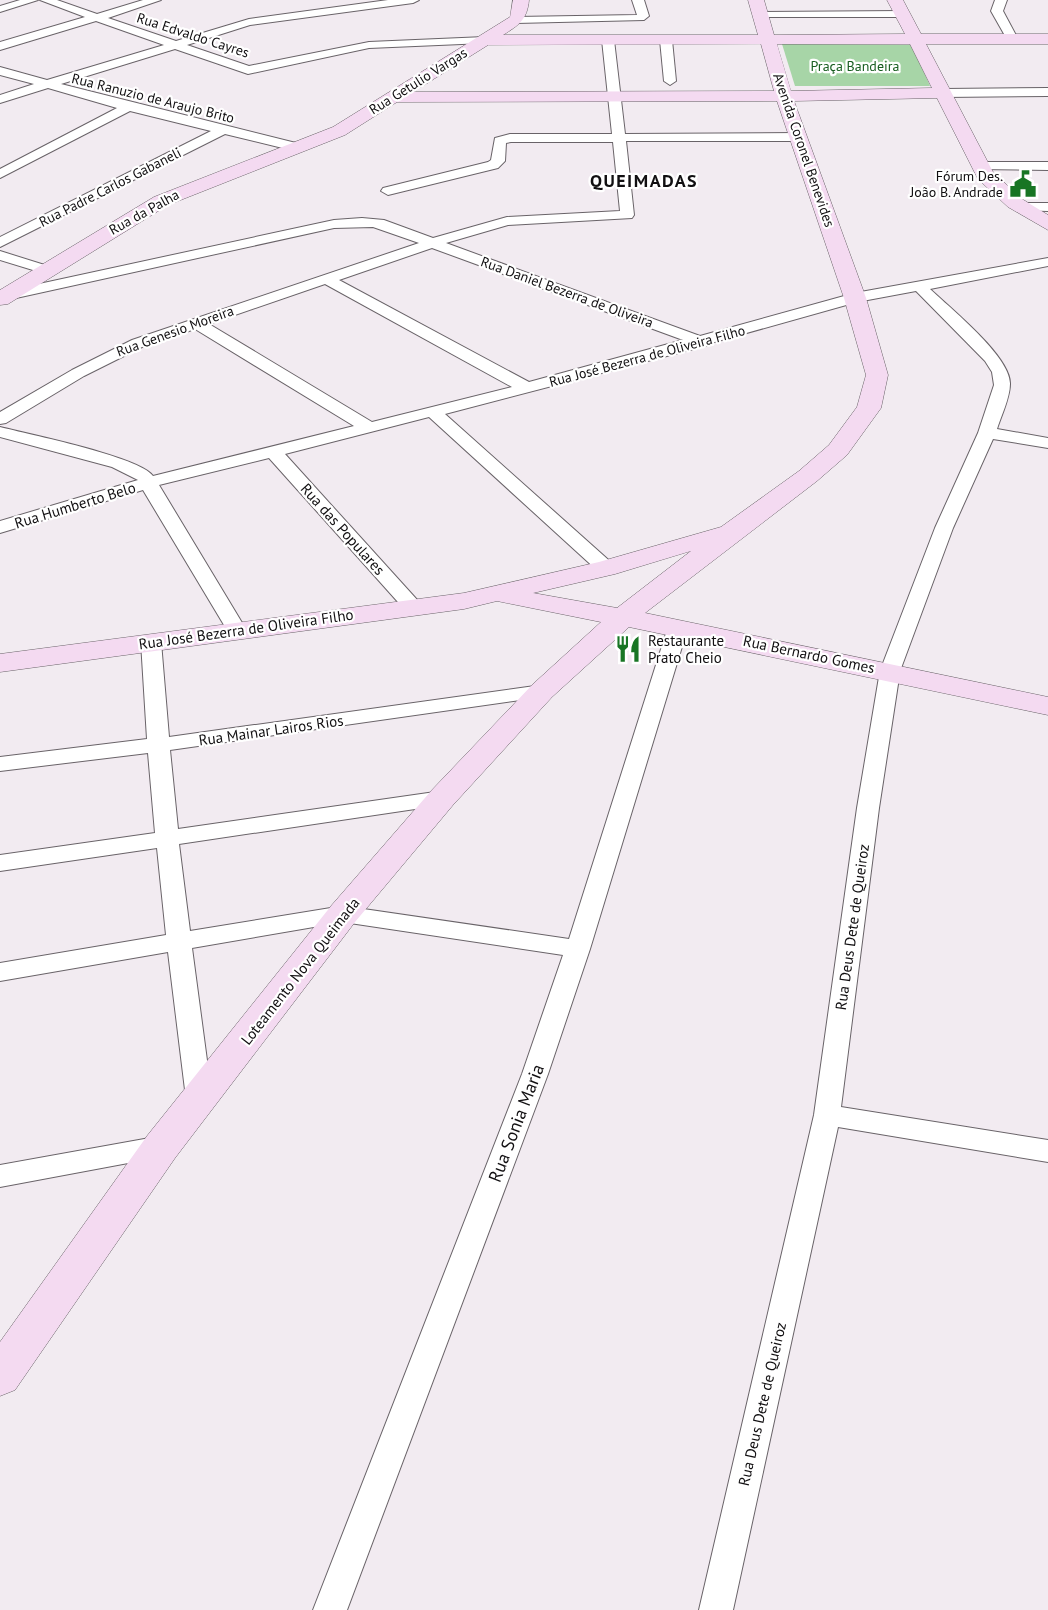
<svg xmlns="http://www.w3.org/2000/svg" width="1048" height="1610" viewBox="0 0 1048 1610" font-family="'PT Sans',sans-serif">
<rect width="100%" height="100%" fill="#f2ebf1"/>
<path fill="#a7d5a7" d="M782,44L912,45L930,86H795Z"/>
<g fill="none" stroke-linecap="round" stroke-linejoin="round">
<defs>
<g id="street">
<path d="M20,0H38L0,12V6Z"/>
<path d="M40,0H57L97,14L143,0H161L108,18L176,41L249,19L388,0H419L413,3L250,25L187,45L249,66L369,42L485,37L491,40L485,43L369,48L248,74L175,49L61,84L304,145L306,148L299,152L225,134L0,247V237L211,131L130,111L0,178V169L117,108L48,88L0,103V95L34,84L0,75V67L47,80L164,45L96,21L0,50V42L85,17Z"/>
<path d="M632,0H644L649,16L644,20L516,23L510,20L516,17L637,15Z"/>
<path d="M995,0H1007L1003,11L1018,39L1016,41H1008L991,11Z"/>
<path d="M761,12L902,11L908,14L902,17H757L755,15Z"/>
<path d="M608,37L614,40L625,134L800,133L806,137L800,141H626L634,215L632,218L508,225L446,243L700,336L855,293L1048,258V266L930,289C950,308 1011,357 1010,384C1010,398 1001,416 997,429L1048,438V448L993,439L953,528L900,671L879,808L841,1107L1048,1140V1162L838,1127L733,1610H699L814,1115L857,808L880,671L935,528L978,433L994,385L992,372L985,361L916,291L857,302L711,343L709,345L445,414L613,564L616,568L613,572H599L429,417L285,454L420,603L423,607L420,611H406L269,458L159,485L247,631L244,635H230L143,490L0,533V521L138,480L112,467L0,437V427C27,434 141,457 153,476L354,426L195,329L144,346L84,376L6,423L0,424V412L72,370L132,340L419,243L373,227L334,228L7,300L2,298V292L334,220L362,218L384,220L433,238L507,217L620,211L613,142H511L506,143L505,161L498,168L388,195L381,191L383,188L488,162L491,160L495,138L510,134H612L602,40ZM432,248L683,340L529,382L339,280ZM325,284L512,387L372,422L209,324Z"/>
<path d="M666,37L672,40L676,81L670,85L664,81L660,40Z"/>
<path d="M1048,88V96L944,97L938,93L944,89Z"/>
<path d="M981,162H1048V170L976,169V163Z"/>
<path d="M1021,203H1048V211L1016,210V204Z"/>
<path d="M0,251L51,267L53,270L46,274L0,260Z"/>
<path d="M678,621L685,623L688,627L590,949L548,1074L347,1610H313L522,1074L563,955L343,922L192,948L212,1098L208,1105L199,1108L190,1105L186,1098L168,952L0,981V963L166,935L157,848L0,871V855L155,833L148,753L0,771V757L147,739L141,642L144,638H158L161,642L169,737L542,685L549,687L552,691L549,695L542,697L170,750L178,829L442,791L450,793L453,798L450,803L442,805L179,844L190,931L343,906L569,939L668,627L671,623Z"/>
<path d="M161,1136L171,1139L175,1147L171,1155L0,1187V1165Z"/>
</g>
<path id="secondary" d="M513,0H529C527,20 519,25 503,35H758L748,0H764L774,35L905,34L887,0H903L921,34H1048V44H926L993,172L1022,199L1048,215V230L1008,207L978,179L937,98L794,101L866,298L888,375L881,408L847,455L817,481L645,613L1048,697V715L629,627L552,697L453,805L355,922L175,1158L15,1390L0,1396V1342L147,1136L331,906L431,791L532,685L601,622L497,601L464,609L0,672V654L464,593L599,562L721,527L799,471L829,445L857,407L866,375L844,298L777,101L397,102L345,135L168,205L8,304L0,305V290L154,197L333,127L510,17ZM761,44L774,91L413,92L488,45ZM777,44H910L932,88L791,91ZM691,551L617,608L533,593L615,574Z"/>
</defs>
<use href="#street" stroke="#696368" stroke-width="2"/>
<use href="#secondary" stroke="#696368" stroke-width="1"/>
<use href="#street" fill="#fff" fill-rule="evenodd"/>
<use href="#secondary" fill="#f4daf1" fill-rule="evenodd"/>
</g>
<defs>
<symbol id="civic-bare" viewBox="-9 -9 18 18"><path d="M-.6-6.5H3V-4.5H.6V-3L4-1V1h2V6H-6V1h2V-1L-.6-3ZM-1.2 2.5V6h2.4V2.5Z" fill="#187524" stroke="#fff" stroke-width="2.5" paint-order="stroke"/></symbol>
<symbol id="restaurant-bare" viewBox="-9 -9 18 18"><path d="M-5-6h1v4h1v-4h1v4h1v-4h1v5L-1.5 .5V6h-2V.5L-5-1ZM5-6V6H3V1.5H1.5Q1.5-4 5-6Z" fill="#187524" stroke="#fff" stroke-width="2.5" paint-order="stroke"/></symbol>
</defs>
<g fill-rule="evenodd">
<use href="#civic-bare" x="1004" y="165" width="38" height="38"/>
<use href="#restaurant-bare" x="609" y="630" width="38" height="38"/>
</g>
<g text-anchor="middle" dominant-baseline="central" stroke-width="4.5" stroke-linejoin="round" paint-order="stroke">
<g font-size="14" fill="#110f11" stroke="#fff">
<text transform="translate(193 35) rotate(18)">Rua Edvaldo Cayres</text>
<text transform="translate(418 81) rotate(-32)">Rua Getulio Vargas</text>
<text transform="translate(153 98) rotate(14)">Rua Ranuzio de Araujo Brito</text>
<text transform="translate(804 150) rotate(71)">Avenida Coronel Benevides</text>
<text transform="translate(110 187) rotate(-27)">Rua Padre Carlos Gabaneli</text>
<text transform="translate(144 212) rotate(-29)">Rua da Palha</text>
<text transform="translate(567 292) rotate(20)">Rua Daniel Bezerra de Oliveira</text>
<text transform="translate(175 331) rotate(-20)">Rua Genesio Moreira</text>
<text transform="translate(647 356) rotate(-15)">Rua José Bezerra de Oliveira Filho</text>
</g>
<g font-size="14" fill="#165c1e" stroke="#fff">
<text x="855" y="66">Praça Bandeira</text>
</g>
<g font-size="14" fill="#110f11" stroke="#fff" text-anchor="end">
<text x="1003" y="176">Fórum Des.<tspan x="1003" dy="16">João B. Andrade</tspan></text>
</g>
<g font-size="15" fill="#110f11" stroke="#fff">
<text transform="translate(75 505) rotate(-17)">Rua Humberto Belo</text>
<text transform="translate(343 529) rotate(48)">Rua das Populares</text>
<text transform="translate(246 629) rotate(-8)">Rua José Bezerra de Oliveira Filho</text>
<text transform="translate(809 654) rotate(12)">Rua Bernardo Gomes</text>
<text transform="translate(271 730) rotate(-8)">Rua Mainar Lairos Rios</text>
<text transform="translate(852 927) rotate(-82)">Rua Deus Dete de Queiroz</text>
<text transform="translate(300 971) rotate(-52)">Loteamento Nova Queimada</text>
<text transform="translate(762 1404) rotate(-77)">Rua Deus Dete de Queiroz</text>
</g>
<g font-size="15" fill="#110f11" stroke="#fff" text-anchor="start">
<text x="648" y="640">Restaurante<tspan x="648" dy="17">Prato Cheio</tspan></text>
</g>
<g font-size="18" font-weight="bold" letter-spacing="1.5" fill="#110f11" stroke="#fff">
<text x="644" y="180">QUEIMADAS</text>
</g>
<g font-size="18" fill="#110f11" stroke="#fff">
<text transform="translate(516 1123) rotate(-69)">Rua Sonia Maria</text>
</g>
</g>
</svg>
